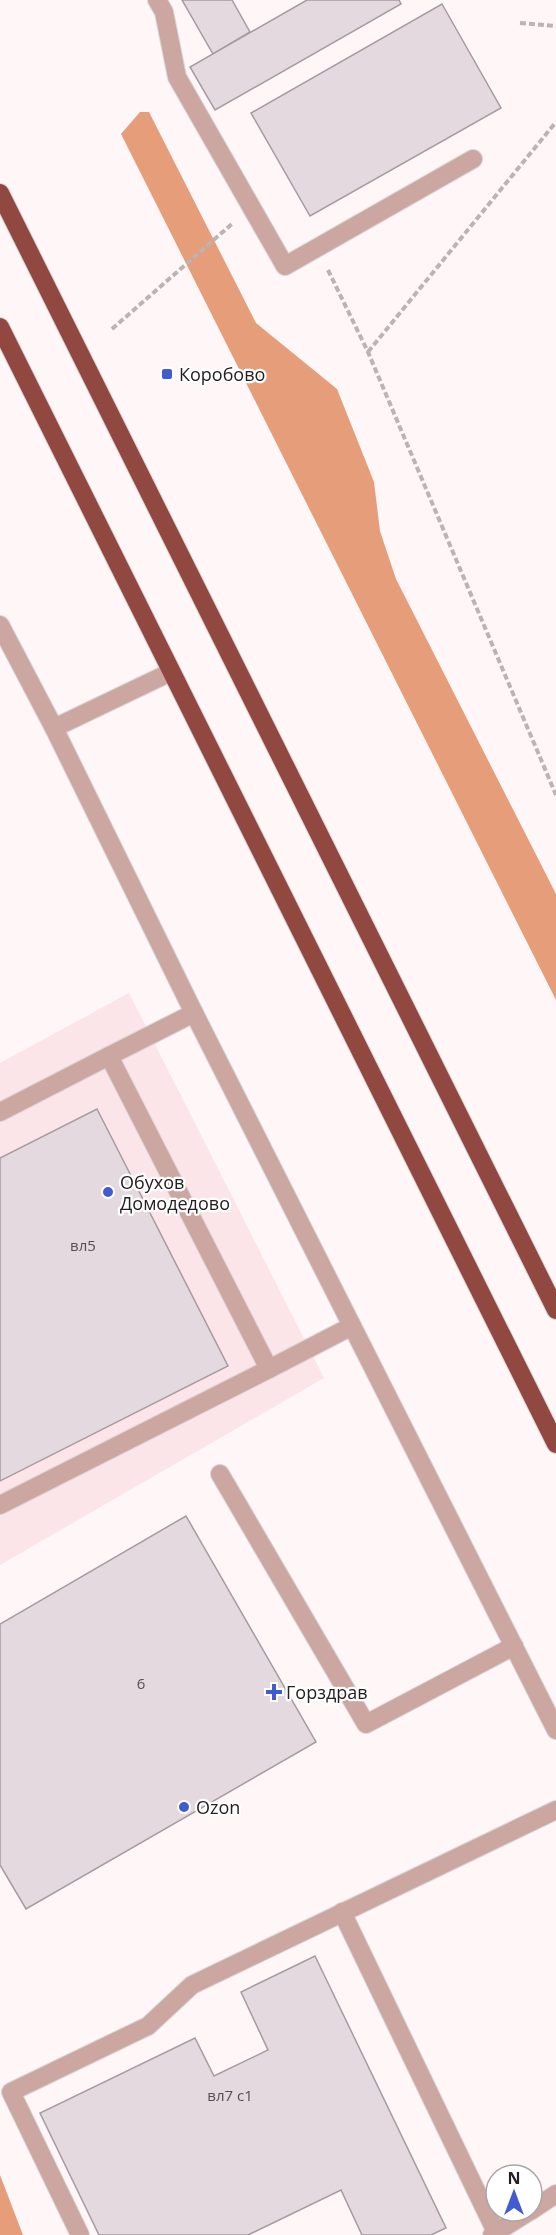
<svg xmlns="http://www.w3.org/2000/svg" width="556" height="2235" viewBox="0 0 556 2235" font-family="'Open Sans',sans-serif">
<rect width="100%" height="100%" fill="#fef6f7"/>
<path fill="#fbe5e8" d="M129,993L324,1378L0,1565V1063Z"/>
<g fill="#e69d79">
<path d="M140,112H149L256,323L337,389L374,482L380,531L396,579L556,894V1000L121,134Z"/>
<path d="M0,2175L23,2235H0Z"/>
</g>
<g fill="#e4d9de" stroke="#a59ba0" stroke-width="1.5">
<path d="M182,0H232L250,32L213,54Z"/>
<path d="M307,0H399L401,4L215,110L190,67Z"/>
<path d="M442,4L501,108L310,216L251,113Z"/>
<path d="M97,1109L228,1366L0,1481V1158Z"/>
<path d="M186,1516L316,1742L26,1909L0,1865V1624Z"/>
<path d="M315,1956L446,2228L431,2235H362L341,2190L248,2235H99L40,2113L195,2038L214,2076L268,2050L241,1992Z"/>
</g>
<g fill="none" stroke-linecap="round" stroke-linejoin="round">
<defs>
<g id="minor">
<path d="M157,0L164,12L177,77L285,266L473,159"/>
<path d="M0,625L54,728L171,672"/>
<path d="M54,728L194,1013L556,1730"/>
<path d="M194,1013L109,1056L269,1369L352,1326"/>
<path d="M0,1112L109,1056"/>
<path d="M220,1474L366,1724L514,1646"/>
<path d="M0,1505L269,1369"/>
<path d="M342,1912L496,2232"/>
<path d="M532,2210L556,2194"/>
<path d="M80,2235L11,2092L148,2026L192,1985L556,1810"/>
<path d="M492,2235L530,2211"/>
</g>
<g id="highway">
<path d="M0,193L556,1310"/>
<path d="M0,327L556,1444"/>
</g>
</defs>
<use href="#minor" stroke="#dbd4d5" stroke-width="20"/>
<use href="#highway" stroke="#dbd4d5" stroke-width="20"/>
<g stroke="#bbb4b5" stroke-width="4" stroke-dasharray="6 3" stroke-linecap="butt">
<path d="M520,23L556,26"/>
<path d="M328,270L368,352L556,795"/>
<path d="M112,329L233,223"/>
<path d="M368,352L556,122"/>
</g>
<use href="#minor" stroke="#cca7a1" stroke-width="18"/>
<use href="#highway" stroke="#914840" stroke-width="18"/>
</g>
<g fill="#405ccf" stroke="#fff" stroke-width="2">
<rect x="161" y="368" width="12" height="12" rx="3"/>
<circle cx="108" cy="1192" r="6"/>
<path d="M271 1683h6v6h6v6h-6v6h-6v-6h-6v-6h6z"/>
<circle cx="184" cy="1807" r="6"/>
</g>
<g text-anchor="middle" dominant-baseline="central" stroke-width="4.5" stroke-linejoin="round" paint-order="stroke">
<g font-size="15" fill="#554e50">
<text x="83" y="1245">вл5</text>
<text x="141" y="1683">6</text>
<text x="230" y="2095">вл7 с1</text>
</g>
<g font-size="18" fill="#252021" stroke="#fff" text-anchor="start">
<text x="179" y="374">Коробово</text>
<text x="120" y="1182">Обухов<tspan x="120" dy="21">Домодедово</tspan></text>
<text x="286" y="1692">Горздрав</text>
<text x="196" y="1807">Ozon</text>
</g>
</g>
<g transform="translate(514 2193)"><circle r="28" fill="#ffffff" stroke="#a8a6a6" stroke-width="1.5"/>
<path d="M0-4.5L10 22L0 15L-10 22Z" fill="#405ccf"/>
<text y="-9" font-size="16" font-weight="bold" text-anchor="middle" fill="#252021">N</text>
</g>
</svg>
